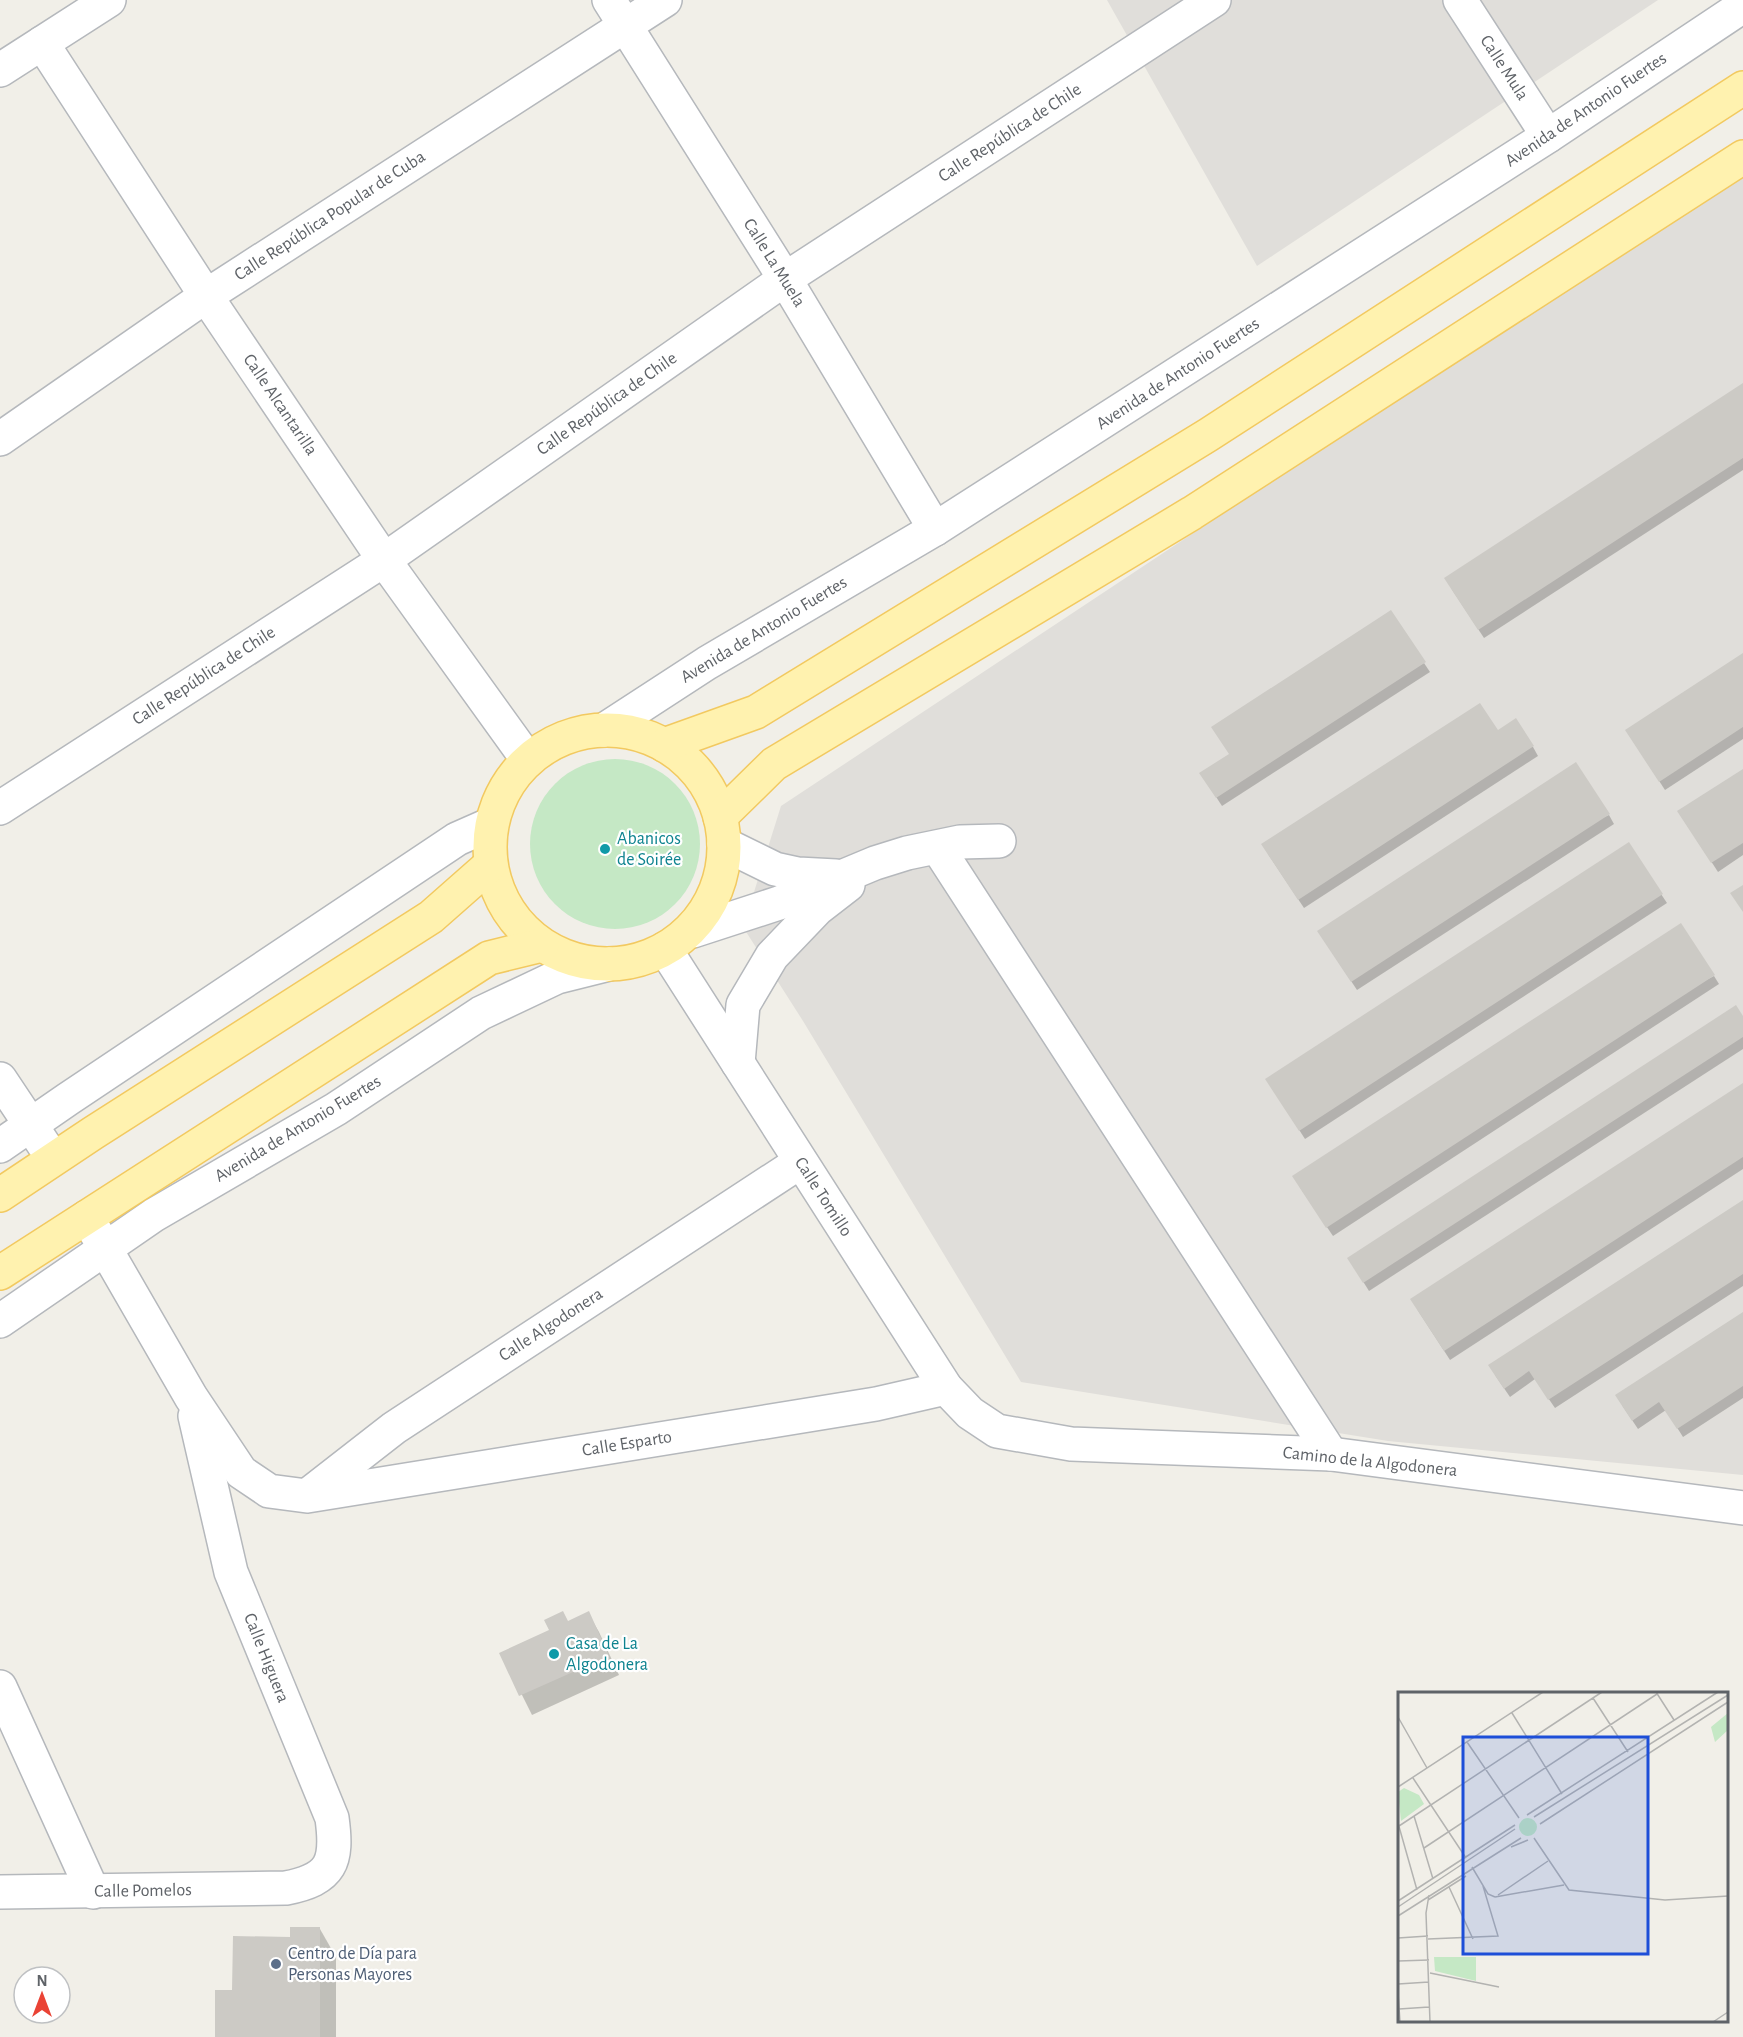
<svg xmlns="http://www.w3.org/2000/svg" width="1743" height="2037" viewBox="0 0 1743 2037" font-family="'Alegreya Sans',sans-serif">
<rect width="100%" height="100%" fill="#f1efe8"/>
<g fill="#e0deda">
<path d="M1107,0H1658L1257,266Z"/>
<path d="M1743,174V1475L1388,1441L1021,1382L803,1021L743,927L781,806L1349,430Z"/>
</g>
<circle fill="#c5e8c5" cx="615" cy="844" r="85"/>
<g fill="#0003">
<path d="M1743,385V470L1484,638L1451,588Z"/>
<path d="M1743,655V739L1665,790L1632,739Z"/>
<path d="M1424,663L1430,672L1222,806L1207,783L1230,755Z"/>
<path d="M1497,732L1533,747L1538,756L1304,908L1268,854Z"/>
<path d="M1743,770V855L1718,872L1685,821Z"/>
<path d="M1609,815L1614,824L1357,990L1324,940Z"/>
<path d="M1661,894L1667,903L1305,1139L1272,1088Z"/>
<path d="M1714,976L1719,984L1333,1236L1299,1186Z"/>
<path d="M1743,1019V1049L1369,1291L1354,1267Z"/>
<path d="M1743,1085V1169L1450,1360L1417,1309Z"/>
<path d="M1743,1202V1286L1555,1408L1535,1379L1510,1397L1495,1375Z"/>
<path d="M1743,1314V1398L1683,1437L1666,1410L1638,1429L1622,1405Z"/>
<path d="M588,1613L599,1632L619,1675L532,1715L501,1653Z"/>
<path d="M320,1929L336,1957V2037H216L291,1939Z"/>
</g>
<g fill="#cccac5">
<path d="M1743,383V458L1478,630L1444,578Z"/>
<path d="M1391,610L1426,662L1216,798L1199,773L1229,754L1211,727Z"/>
<path d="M1743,653V727L1659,782L1625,730Z"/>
<path d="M1480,703L1498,730L1516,718L1534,746L1298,900L1261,844Z"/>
<path d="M1576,762L1610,814L1351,982L1317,931Z"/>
<path d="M1743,769V843L1711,863L1677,811Z"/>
<path d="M1629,842L1663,894L1299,1131L1265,1079Z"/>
<path d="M1743,885V912L1730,893Z"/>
<path d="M1681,923L1715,975L1326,1228L1292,1176Z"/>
<path d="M1736,1005L1743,1016V1037L1363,1283L1347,1258Z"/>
<path d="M1743,1083V1157L1444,1351L1410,1299Z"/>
<path d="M1743,1200V1274L1548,1400L1529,1371L1504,1389L1488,1365Z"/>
<path d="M1743,1312V1386L1677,1429L1659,1402L1632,1421L1615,1395Z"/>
<path d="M563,1611L568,1621L589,1611L609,1656L519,1696L499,1653L549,1630L544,1620Z"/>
<path d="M290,1927H320V2037H215V1990H232L233,1936L290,1937Z"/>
</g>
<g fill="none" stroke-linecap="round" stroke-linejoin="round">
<defs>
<g id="minor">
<path d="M609,0L785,279L935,529"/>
<path d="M1460,0L1548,136"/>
<path d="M42,43L206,296L384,560L528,760"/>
<path d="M0,70L109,0"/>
<path d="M0,439L206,296L665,0"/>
<path d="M604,730L707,663L935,529L1548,136L1743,6"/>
<path d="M0,808L384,560L785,279L1214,0"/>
<path d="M724,844L775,869L798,874L836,876"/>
<path d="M938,848L1331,1454"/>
<path d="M693,931L779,903L875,863L907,853L960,842L999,841"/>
<path d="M665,949L946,1388L970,1413L997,1431L1071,1444L1331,1454L1743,1508"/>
<path d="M738,1063L743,1005L772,956L817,909L848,885"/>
<path d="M0,1079L44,1145"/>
<path d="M0,1146L68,1099L457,839L491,824"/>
<path d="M87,1217L191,1397L241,1472L269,1491L307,1496L876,1404L946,1388"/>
<path d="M0,1321L154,1215L336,1109L481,1013L557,977L609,964"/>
<path d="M308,1495L394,1428L800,1162"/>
<path d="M0,1687L93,1892"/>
<path d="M0,1892L286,1888C332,1879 338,1862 332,1818L231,1572L195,1416"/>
</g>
<g id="major">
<circle cx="607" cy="847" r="117"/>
<path d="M664,745L756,712L1208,435L1743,88"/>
<path d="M720,817L774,764L1192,513L1743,157"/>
<path d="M0,1195L93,1133L431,917L490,865"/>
<path d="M0,1273L489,958L542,945"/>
</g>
</defs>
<use href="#minor" stroke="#b5b8bc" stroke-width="36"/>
<use href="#major" stroke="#f2c960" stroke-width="36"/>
<use href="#minor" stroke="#fff" stroke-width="33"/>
<use href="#major" stroke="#fff2af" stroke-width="33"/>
</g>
<g fill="#0f9aa8" stroke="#fff" stroke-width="2">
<circle cx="605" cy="849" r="6"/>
<circle cx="554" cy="1654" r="6"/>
</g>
<circle fill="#5c6f8a" stroke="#fff" stroke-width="2" cx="276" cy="1964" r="6"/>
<g text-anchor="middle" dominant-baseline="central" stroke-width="4.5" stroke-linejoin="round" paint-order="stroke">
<g font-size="18" fill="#5f6368" stroke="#fff">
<text transform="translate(1504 68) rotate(57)">Calle Mula</text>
<text transform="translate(1586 110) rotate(-34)">Avenida de Antonio Fuertes</text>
<text transform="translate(1010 133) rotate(-33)">Calle República de Chile</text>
<text transform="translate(330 216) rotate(-33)">Calle República Popular de Cuba</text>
<text transform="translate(774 263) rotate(58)">Calle La Muela</text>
<text transform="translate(1178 374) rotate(-33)">Avenida de Antonio Fuertes</text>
<text transform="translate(607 404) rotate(-35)">Calle República de Chile</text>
<text transform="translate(280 405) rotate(56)">Calle Alcantarilla</text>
<text transform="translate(764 630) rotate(-31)">Avenida de Antonio Fuertes</text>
<text transform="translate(204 676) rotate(-33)">Calle República de Chile</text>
<text transform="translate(298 1129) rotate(-31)">Avenida de Antonio Fuertes</text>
<text transform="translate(823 1197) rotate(57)">Calle Tomillo</text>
<text transform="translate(551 1325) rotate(-33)">Calle Algodonera</text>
<text transform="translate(627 1444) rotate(-9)">Calle Esparto</text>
<text transform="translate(1370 1462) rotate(6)">Camino de la Algodonera</text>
<text transform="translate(266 1658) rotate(68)">Calle Higuera</text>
<text transform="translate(143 1891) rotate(-1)">Calle Pomelos</text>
</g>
<g font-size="18" fill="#0d838f" stroke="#fff" text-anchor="start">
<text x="617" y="839">Abanicos<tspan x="617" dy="21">de Soirée</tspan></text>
<text x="566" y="1644">Casa de La<tspan x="566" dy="21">Algodonera</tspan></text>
</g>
<g font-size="18" fill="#4e5e75" stroke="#fff" text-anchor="start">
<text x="288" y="1954">Centro de Día para<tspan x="288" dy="21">Personas Mayores</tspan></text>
</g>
</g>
<g transform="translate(1398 1692)">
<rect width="330" height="330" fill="#f1efe8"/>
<path d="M330,21V38L317,50L313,35ZM6,96L21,103L26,112L3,129L0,100ZM121 135a9 9 0 1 1 18 0a9 9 0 1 1-18 0ZM36,265H78V289L37,279Z" fill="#c5e8c5"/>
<path fill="none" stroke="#b3b3b1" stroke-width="1.5" d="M258,0L276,28M195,6L230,60M114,21L164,102M0,25L29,76M69,50L121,126M15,86L68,166M0,95L145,0M129,123L320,0M16,124L35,187M136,125L330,3M0,131L19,198M142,132L330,10M1,134L204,0M136,146L171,198L267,208L330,204M113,155L130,148M26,156L259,2M74,175L90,202L97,205M51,195L75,247M31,203L28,221L32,330M100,203L150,169M97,205L166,193M30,208L68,184M0,209L117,133M0,215L117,137M0,224L123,146M0,246L30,244M30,247L100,244L85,194M0,269L31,268M32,281L101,295M0,292L31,290M0,301L2,330M1,317L31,315M315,330L330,320"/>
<path fill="#1d4ed8" fill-opacity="0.15" stroke="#1d4ed8" stroke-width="3" d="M65,45H250V262H65Z"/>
<rect width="330" height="330" fill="none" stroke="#5f6368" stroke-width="3"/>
</g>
<g transform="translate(42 1995)"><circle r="28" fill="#ffffff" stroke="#bfc1c3" stroke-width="1.5"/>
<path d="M0-4.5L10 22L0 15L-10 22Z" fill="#ea4335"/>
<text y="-9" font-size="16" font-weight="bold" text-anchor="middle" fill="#5f6368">N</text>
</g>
</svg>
